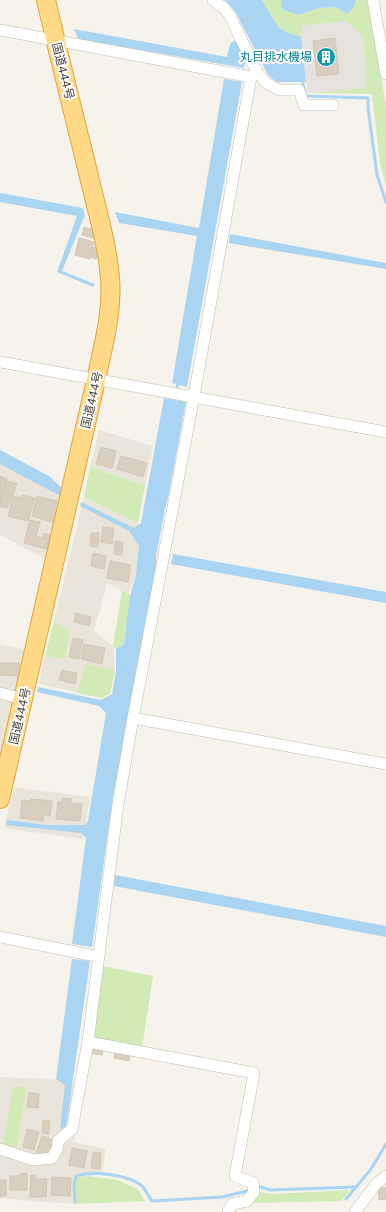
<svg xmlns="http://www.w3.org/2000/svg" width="386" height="1212" viewBox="0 0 386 1212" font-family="Figtree,'Noto Sans JP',sans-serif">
<rect width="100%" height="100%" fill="#f6f3ec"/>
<g fill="#eae5da">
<path d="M99,430L153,446L145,485L90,467Z"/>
<path d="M0,461L63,499L48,560L0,535Z"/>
<path d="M84,497L138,523L139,546L136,576L128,593L122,591L107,583L94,631L113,646L115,670L110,693L102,698L39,684L45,656L65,659L70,632L54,622Z"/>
<path d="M0,644L26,650L0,758Z"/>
<path d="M14,787L90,797L83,839L4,828Z"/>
<path d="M0,1077L52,1079L83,1087L74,1142L106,1149L102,1171L76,1178L77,1204L41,1202L0,1198Z"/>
</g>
<path fill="#e6e2dd" d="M346,21L364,37L366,88L308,93L306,82L301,37V26Z"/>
<g fill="#d2eab5">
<path d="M262,0H282L281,5L284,10L298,15L319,8L336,7L347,14L353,8L356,0H369L386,106V186L380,163L372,94L308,93L366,88L364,37L345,21L302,26L301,37L286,32L278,27Z"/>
<path d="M90,467L145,485L138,523L84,497Z"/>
<path d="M122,591L128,593L130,596L124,644L116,649L113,646Z"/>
<path d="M54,622L70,632L65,659L45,656Z"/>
<path d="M86,664L115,670L110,693L102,698L77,693Z"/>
<path d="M102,966L153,976L142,1048L92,1038Z"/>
<path d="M13,1087H26L16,1150L3,1145Z"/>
<path d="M87,1176L117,1180L138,1189L145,1201L77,1204L76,1178Z"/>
<path d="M350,1190L341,1201L252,1203L259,1192L273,1194Z"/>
</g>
<g fill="#a9d4f2">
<path d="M224,0H262L278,27L286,32L301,37L306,82H277L268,75L236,13L228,3Z"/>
<path d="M282,0H356L353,8L347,14L336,7L319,8L298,15L284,10L281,5Z"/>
<path d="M74,29L227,57L230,44L235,40L246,59L244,68L78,39Z"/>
<path d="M224,79L242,82L187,387L172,383L197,236L119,223L115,212L199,228Z"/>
<path d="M0,193L83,208L85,215L62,271L95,284L93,287L57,272L77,216L0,202Z"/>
<path d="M230,234L386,263V269L229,243Z"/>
<path d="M164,398L186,402L168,498L166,504L156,556L157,565L112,803L92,947L72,944L86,838L81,833L6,825L7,820L47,825H85L88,821L106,713L99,706L37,692L38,687L101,700L112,694L116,671V649L124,644L130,596L136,576L139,546L129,531L80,506L81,502L134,528L141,523Z"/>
<path d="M0,450L49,476L63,489L62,497L0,464Z"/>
<path d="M173,554L386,592V603L171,564Z"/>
<path d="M115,875L386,926V937L114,886Z"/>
<path d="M72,959L90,961L66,1127L60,1129L65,1085L56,1079Z"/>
</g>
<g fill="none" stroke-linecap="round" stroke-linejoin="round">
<g stroke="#a9d4f2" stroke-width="3">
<path d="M302,80L306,96L368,98V108L377,175L386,202"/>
<path d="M174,404L178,382"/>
<path d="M256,1188L261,1187L270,1190L356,1187"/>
<path d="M346,1199L371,1169L386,1144"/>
<path d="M75,1202L74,1184L76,1176C94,1171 129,1174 143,1187C146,1191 149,1197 152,1201L222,1197L251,1190"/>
</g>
</g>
<g fill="#d8cfc1" stroke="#d3c7b4">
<path d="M335,38L339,74L317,76L313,41Z"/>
<path d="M84,227L95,230L93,238L82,235Z"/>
<path d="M79,238L94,242L90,259L75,255Z"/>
<path d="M94,247L99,249L96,259L91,257Z"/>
<path d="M101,447L116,451L112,468L96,464Z"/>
<path d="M121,456L147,463L143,477L117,469Z"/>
<path d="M0,476L7,479L0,498Z"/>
<path d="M7,481L17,484L7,508L0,506V501Z"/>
<path d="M22,495L35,498L28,521L8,516L13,496L21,498Z"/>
<path d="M37,496L57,501L54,512L57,513L55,523L32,516Z"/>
<path d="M30,520L40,522L36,536L43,538L44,533L50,535L46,549L24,543Z"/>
<path d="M103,527L114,528L112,544L101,542Z"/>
<path d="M91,533H99L98,547L90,546Z"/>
<path d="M115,541L123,542L122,555L114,554Z"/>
<path d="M93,553L106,556L104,569L91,566Z"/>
<path d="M110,561L131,565L128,582L107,578Z"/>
<path d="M76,613L91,617L89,626L74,622Z"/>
<path d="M73,638L83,640L79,659L69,657Z"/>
<path d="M84,644L105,648L102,664L81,659Z"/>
<path d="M0,663H19V676L0,675Z"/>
<path d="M62,670L77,673L75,684L59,680Z"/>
<path d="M62,798L71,799L70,803L82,804L80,821L56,819L58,802H62Z"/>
<path d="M31,799L52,801L50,816L44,815L43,821L20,818L22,800L31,801Z"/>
<path d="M89,1046L103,1048L102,1055L88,1053Z"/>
<path d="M115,1051L130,1054L129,1061L114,1058Z"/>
<path d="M29,1092L39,1094L38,1108L27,1107Z"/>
<path d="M43,1120L50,1121L49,1134L42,1133Z"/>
<path d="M27,1129L39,1132L34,1150L23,1147Z"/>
<path d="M42,1136L49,1138L43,1155L36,1153Z"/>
<path d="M50,1139L55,1141L50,1153L46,1152Z"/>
<path d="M72,1148L87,1151L84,1168L69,1165Z"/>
<path d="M93,1152L101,1153L100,1169L91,1168Z"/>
<path d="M27,1173V1190H10V1176H20V1174Z"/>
<path d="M31,1175H35V1179H47L46,1197H30Z"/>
<path d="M52,1177L70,1178L71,1179L70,1196L51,1195Z"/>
<rect x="0" y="1180" width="6" height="16"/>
<path d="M378,1188H386V1199L379,1200Z"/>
</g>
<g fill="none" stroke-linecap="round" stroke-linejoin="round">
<defs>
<g id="minor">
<path d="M213,0L225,9L230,16L257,72L265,82L279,90H299L304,105H333"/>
<path d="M373,0L386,74"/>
<path d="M0,30L251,77"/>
<path d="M0,362L386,432"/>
<path d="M0,693L24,699"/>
<path d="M133,718L386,764"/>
<path d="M0,937L90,955L99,956"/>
<path d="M0,1149L33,1160L52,1158L58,1147V1141L72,1129L88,1042"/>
<path d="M228,1212L232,1204L247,1201L254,1192L253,1183L235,1176L254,1073L88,1042L118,804L133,718L194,396L251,77L257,72"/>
<path d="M355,1212L376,1184L386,1176"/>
</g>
<path id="trunk" d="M0,799L96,380C103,346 113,312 110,278C107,241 95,204 87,168C73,112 59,56 46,0"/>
</defs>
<use href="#minor" stroke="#c2bbae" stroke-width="12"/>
<use href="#trunk" stroke="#e0a43c" stroke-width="20"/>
<use href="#minor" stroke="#fff" stroke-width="11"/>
<use href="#trunk" stroke="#ffd985" stroke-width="18"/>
</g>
<defs>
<symbol id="building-disc" viewBox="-11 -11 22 22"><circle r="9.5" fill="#0f9aa8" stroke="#fff"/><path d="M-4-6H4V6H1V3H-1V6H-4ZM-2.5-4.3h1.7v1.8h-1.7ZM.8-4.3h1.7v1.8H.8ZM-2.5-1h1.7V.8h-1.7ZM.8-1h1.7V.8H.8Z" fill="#fff"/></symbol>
</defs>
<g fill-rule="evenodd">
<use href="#building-disc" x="315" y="46" width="22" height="22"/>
</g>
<g text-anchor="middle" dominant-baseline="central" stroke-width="4" stroke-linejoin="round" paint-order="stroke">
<g font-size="12" fill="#0d838f" stroke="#fff" text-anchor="end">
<text x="312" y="57">丸目排水機場</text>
</g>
<g font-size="12" fill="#4b4439" stroke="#fff">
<text transform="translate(63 71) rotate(76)">国道444号</text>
<text transform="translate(92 400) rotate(-77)">国道444号</text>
<text transform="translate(20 716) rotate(-77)">国道444号</text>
</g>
</g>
</svg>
